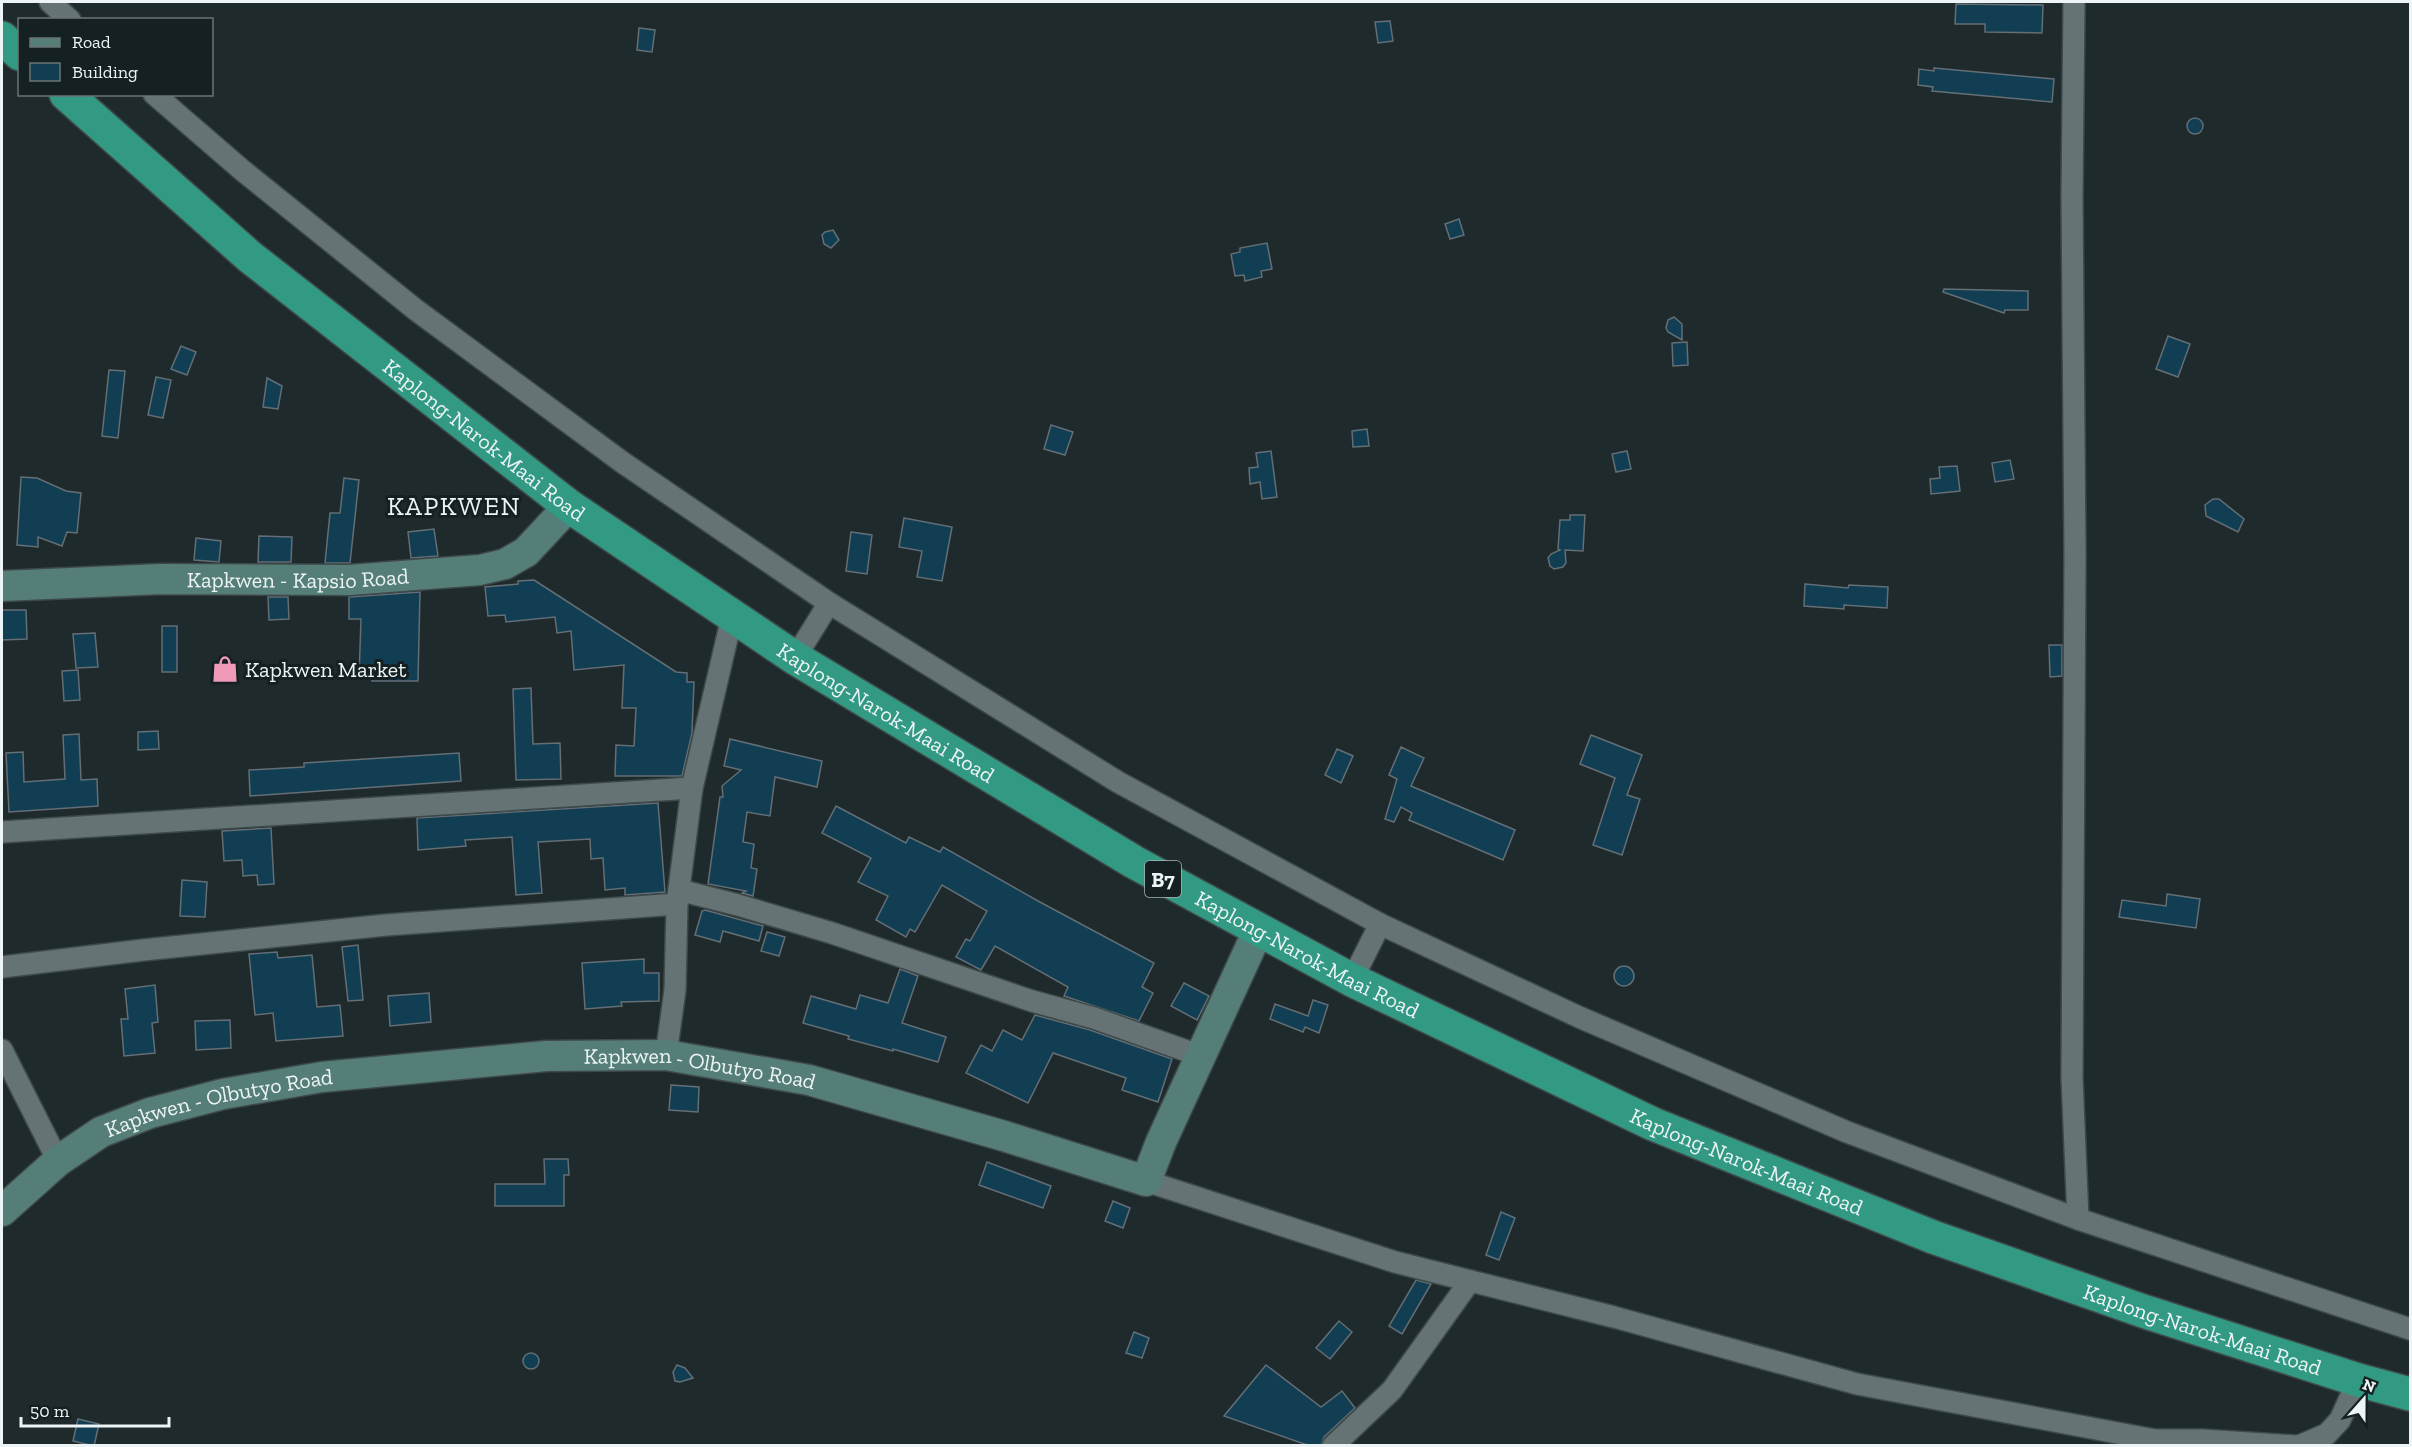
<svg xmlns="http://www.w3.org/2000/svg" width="2412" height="1447" viewBox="0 0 2412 1447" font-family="'Zilla Slab',serif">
<rect width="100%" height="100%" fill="#1e2a2b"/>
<g fill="#123e54" stroke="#636e75" stroke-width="1.5">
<path d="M1956,4L2043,5L2042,33L1985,32V24H1955Z"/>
<path d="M1390,21L1393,41L1378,43L1375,22Z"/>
<path d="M639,28L655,30L652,52L637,50Z"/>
<path d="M1934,68L2054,79L2052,102L1932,91L1933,87L1918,85L1919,69L1934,71Z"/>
<circle cx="2195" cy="126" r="8"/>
<path d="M1459,219L1464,235L1450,239L1445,224Z"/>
<path d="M833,230L839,240L831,248L824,244L822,235L825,232Z"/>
<path d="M1267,243L1272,269L1261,271L1262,277L1245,281L1244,275L1235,276L1231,254L1240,252V248Z"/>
<path d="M1944,289L2028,291V310H2005L2004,313L1943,292Z"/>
<path d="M1674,317L1682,324V340L1668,332L1666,328L1668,320Z"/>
<path d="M2168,336L2190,344L2178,377L2156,369Z"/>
<path d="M1687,342L1688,365L1673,366L1672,343Z"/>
<path d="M181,346L196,352L187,375L171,369Z"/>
<path d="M109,370L125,371L118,438L102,436Z"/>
<path d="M156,377L171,380L163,418L148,415Z"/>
<path d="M267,378L282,386L278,409L263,407Z"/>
<path d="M1051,425L1073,432L1065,455L1044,449Z"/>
<path d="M1367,429L1369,446L1353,447L1352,431Z"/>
<path d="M1271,451L1277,497L1262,499L1260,482L1250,484L1249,468L1258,467L1256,453Z"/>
<path d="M1627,451L1631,469L1616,472L1612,454Z"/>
<path d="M2010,460L2014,479L1995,482L1992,463Z"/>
<path d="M1957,466L1960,491L1931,494L1930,479L1940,478L1939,467Z"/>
<path d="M21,477L37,478L66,491L81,493L77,533L67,532L62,546L38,537V547L17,545Z"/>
<path d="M344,478L359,480L350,563H325L330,513H340Z"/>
<path d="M2213,499H2219L2244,519L2238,532L2206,516L2205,505Z"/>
<path d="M1570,515H1585L1583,551L1565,550L1566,563L1563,567L1554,569L1550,566L1548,558L1551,554L1560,550L1558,549L1560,520H1570Z"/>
<path d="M904,518L952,527L942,581L917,577L922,551L899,547Z"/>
<path d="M434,529L438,556L411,558L408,532Z"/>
<path d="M851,532L872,535L867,574L846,571Z"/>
<path d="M259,536L292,537L291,562H258Z"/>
<path d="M196,538L221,541L219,562L194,560Z"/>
<path d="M534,580L676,672L687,673V682H694L692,733L682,776H615L616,745L634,746L636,708H622L624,665L574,670L571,631L557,633L555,617L506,622L505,615L488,616L485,587L518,584V581Z"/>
<path d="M1805,584L1848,588L1849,585L1888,587L1887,608L1844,605V609L1804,606Z"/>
<path d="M420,592L418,681H372V677H359L361,619H349V597Z"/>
<path d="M268,597H288L289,619L269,620Z"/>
<path d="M2,610H26L27,639L2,640Z"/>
<rect x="162" y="626" width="15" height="46"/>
<path d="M95,633L98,667L76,668L73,634Z"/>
<path d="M2049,645H2062V676L2050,677Z"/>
<path d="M78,670L80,700L64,701L62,671Z"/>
<path d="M531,688L533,744L560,743L561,779L516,780L513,689Z"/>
<path d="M158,731L159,749L138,750V732Z"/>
<path d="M79,734L81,780L97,779L98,806L9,812L6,753L23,752L24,782L65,779L63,735Z"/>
<path d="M1591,735L1642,755L1627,795L1640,799L1622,855L1593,845L1615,778L1580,764Z"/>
<path d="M730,739L822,761L817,787L775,777L770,816L747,812L743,842L754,844L751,868L757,869L753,896L742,893L746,891L708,884L720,797H723L722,786L741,770L724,766Z"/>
<path d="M1401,747L1424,758L1411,786L1515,830L1503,860L1409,820L1412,813L1401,807L1394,822L1385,819L1397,779L1389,775Z"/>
<path d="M1337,749L1353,756L1341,783L1325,775Z"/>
<path d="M459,753L461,781L250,796L249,770L304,767V763Z"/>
<path d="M658,803L665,892L625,895V888L605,890L603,858L591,859L590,839L538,842L542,893L516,895L512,837L465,840L466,846L418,850L417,818Z"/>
<path d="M836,806L906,843L909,837L940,852L943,847L1038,901L1154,963L1142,987L1153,993L1139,1021L1064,996L1068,987L995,946L981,970L956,957L966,939L970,941L987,911L942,885L915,932L910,929L906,937L876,920L888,896L858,882L871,858L822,833Z"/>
<path d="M271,828L274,884L258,885L257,875L243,876L242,860L224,861L222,831Z"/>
<path d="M182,880L207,882L205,917L180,916Z"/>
<path d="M2167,894L2200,899L2196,928L2119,917L2122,900L2166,906Z"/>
<path d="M705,910L763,926L759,941L723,931L720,942L695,935L702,911Z"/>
<path d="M767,932L785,937L779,956L761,951Z"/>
<path d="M358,945L363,1000L348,1001L342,947Z"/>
<path d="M277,952L278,958L312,955L317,1007L340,1005L343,1036L276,1041L273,1013L255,1015L249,954Z"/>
<path d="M644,959V973H659V1001L621,1002L622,1006L585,1009L582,963Z"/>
<circle cx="1624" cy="976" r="10"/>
<path d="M900,969L918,976L902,1023L946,1037L938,1062L893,1049V1051L848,1039L849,1036L803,1023L811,996L856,1009L860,995L888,1003Z"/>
<path d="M1184,983L1209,996L1197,1020L1171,1006Z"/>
<path d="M155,985L158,1022L152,1023L155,1053L124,1056L121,1019H128L125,989Z"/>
<path d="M429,993L431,1022L390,1026L388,996Z"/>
<path d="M1313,1000L1328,1005L1319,1033L1305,1027L1303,1032L1270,1019L1275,1004L1308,1016Z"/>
<path d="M1035,1015L1090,1030L1172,1059L1158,1102L1122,1090L1126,1078L1053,1053L1028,1103L966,1073L981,1045L992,1051L1003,1030L1022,1040Z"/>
<path d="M230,1020L231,1048L196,1050L195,1021Z"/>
<path d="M671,1085L699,1087L698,1112L669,1110Z"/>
<path d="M544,1159H568L569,1175H564V1206H495V1184H545Z"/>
<path d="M987,1162L1051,1186L1043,1208L979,1185Z"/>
<path d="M1113,1201L1130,1208L1123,1228L1105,1221Z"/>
<path d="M1501,1212L1515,1218L1499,1260L1486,1255Z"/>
<path d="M1416,1280L1431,1284L1402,1334L1389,1326Z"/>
<path d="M1339,1321L1352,1332L1330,1359L1316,1348Z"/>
<path d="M1134,1332L1149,1338L1142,1358L1126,1353Z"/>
<circle cx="531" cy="1361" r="8"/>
<path d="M677,1365L685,1368L693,1378L680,1382L675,1381L673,1372Z"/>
<path d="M1266,1365L1321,1407L1342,1391L1355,1408L1324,1437L1321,1446H1310L1224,1416Z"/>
<path d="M78,1419L99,1424L94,1446L73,1441Z"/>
</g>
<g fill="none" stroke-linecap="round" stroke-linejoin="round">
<defs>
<g id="street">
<path d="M50,2L70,20"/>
<path d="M2074,2L2072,197L2075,554L2072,1078L2078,1219"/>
<path d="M154,94L242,170L416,310L622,462L829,603L1118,782L1380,924L1579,1017L1847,1132L2078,1219L2410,1329"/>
<path d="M795,658L829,603"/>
<path d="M2,832L692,788"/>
<path d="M679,890L738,905L832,933L1032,1001L1094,1018L1201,1056"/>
<path d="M2,967L143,950L386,925L677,904"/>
<path d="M1352,980L1380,924"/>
<path d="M2,1050L58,1161"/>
<path d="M666,1055L675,990L677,904L692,788L732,617"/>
<path d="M1146,1181L1395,1262L1614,1317L1857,1384L2155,1440"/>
<path d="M1333,1446L1392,1390L1470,1281"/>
<path d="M2156,1446L2155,1440H2202L2297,1446"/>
<path d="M2299,1446L2327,1434L2340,1420L2358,1380"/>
</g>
<g id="secondary">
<path id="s1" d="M2,586L161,579L349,580L480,570L505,564L526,552L569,506"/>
<path id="s2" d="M2,1211L58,1161L101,1132L150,1113L223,1094L322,1077L546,1056L666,1055L809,1080L1004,1136L1146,1181L1161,1142L1258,931"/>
</g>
<g id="highway">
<path d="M2,38L20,54"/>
<path id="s3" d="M66,94L250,257L569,506L795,658L1134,862L1352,980L1653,1124L1933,1237L2143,1311L2358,1380L2410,1394"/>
</g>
</defs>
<use href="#street" stroke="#3e494a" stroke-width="24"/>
<use href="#secondary" stroke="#3e494a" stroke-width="33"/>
<use href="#highway" stroke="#3e494a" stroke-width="36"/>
<use href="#street" stroke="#657374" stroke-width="21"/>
<use href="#secondary" stroke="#567e78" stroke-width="30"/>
<use href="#highway" stroke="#329982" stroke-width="33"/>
</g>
<defs>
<symbol id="shop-bare" viewBox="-9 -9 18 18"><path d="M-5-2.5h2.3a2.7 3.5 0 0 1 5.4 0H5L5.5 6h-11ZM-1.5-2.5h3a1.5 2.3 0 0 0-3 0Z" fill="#ef9ab8" stroke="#142022" stroke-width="2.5" paint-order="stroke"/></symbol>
</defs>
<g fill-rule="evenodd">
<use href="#shop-bare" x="206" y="650" width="38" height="38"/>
</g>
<g text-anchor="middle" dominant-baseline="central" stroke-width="6" stroke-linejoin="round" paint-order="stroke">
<rect fill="#142022" stroke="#abb4b6" stroke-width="1.5" x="1145" y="861" width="36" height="36" rx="4.5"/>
<g font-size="21" font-weight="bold" fill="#ecf4f5">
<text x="1163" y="879">B7</text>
</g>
<g font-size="22" fill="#ecf4f5" stroke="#142022">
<text stroke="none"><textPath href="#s3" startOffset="543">Kaplong-Narok-Maai Road</textPath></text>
<text stroke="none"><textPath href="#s1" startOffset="296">Kapkwen - Kapsio Road</textPath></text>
<text stroke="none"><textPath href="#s3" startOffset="1029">Kaplong-Narok-Maai Road</textPath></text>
<text stroke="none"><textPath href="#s3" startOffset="1515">Kaplong-Narok-Maai Road</textPath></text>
<text stroke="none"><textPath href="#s2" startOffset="735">Kapkwen - Olbutyo Road</textPath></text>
<text stroke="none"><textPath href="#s2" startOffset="249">Kapkwen - Olbutyo Road</textPath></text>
<text stroke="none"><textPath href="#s3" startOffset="2001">Kaplong-Narok-Maai Road</textPath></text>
<text stroke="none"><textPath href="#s3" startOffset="2487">Kaplong-Narok-Maai Road</textPath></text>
</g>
<g font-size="22" fill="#ecf4f5" stroke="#142022" text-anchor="start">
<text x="245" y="669">Kapkwen Market</text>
</g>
<g font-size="26" letter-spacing="1.5" fill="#ecf4f5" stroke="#142022">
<text x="454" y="506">KAPKWEN</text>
</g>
</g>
<rect width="2412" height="1447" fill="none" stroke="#ecf4f5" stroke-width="6"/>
<rect x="18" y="18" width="195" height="78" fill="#142022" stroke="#6a7576" stroke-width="1.5"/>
<rect x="30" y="38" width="30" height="9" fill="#567e78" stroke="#6a7576" stroke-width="1.5"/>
<text x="72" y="48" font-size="18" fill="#ecf4f5">Road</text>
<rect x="30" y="63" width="30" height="18" fill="#123e54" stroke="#6a7576" stroke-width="1.5"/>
<text x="72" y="78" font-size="18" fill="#ecf4f5">Building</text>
<g transform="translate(2364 1399) rotate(21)" stroke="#142022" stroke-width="4.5" paint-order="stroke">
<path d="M0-4.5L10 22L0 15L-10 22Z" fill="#ecf4f5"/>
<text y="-9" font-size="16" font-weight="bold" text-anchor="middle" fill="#ecf4f5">N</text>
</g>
<path d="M21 1417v9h148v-9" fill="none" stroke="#ecf4f5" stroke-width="3"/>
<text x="30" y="1417" font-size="18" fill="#ecf4f5" stroke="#142022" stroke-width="4.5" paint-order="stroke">50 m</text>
</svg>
